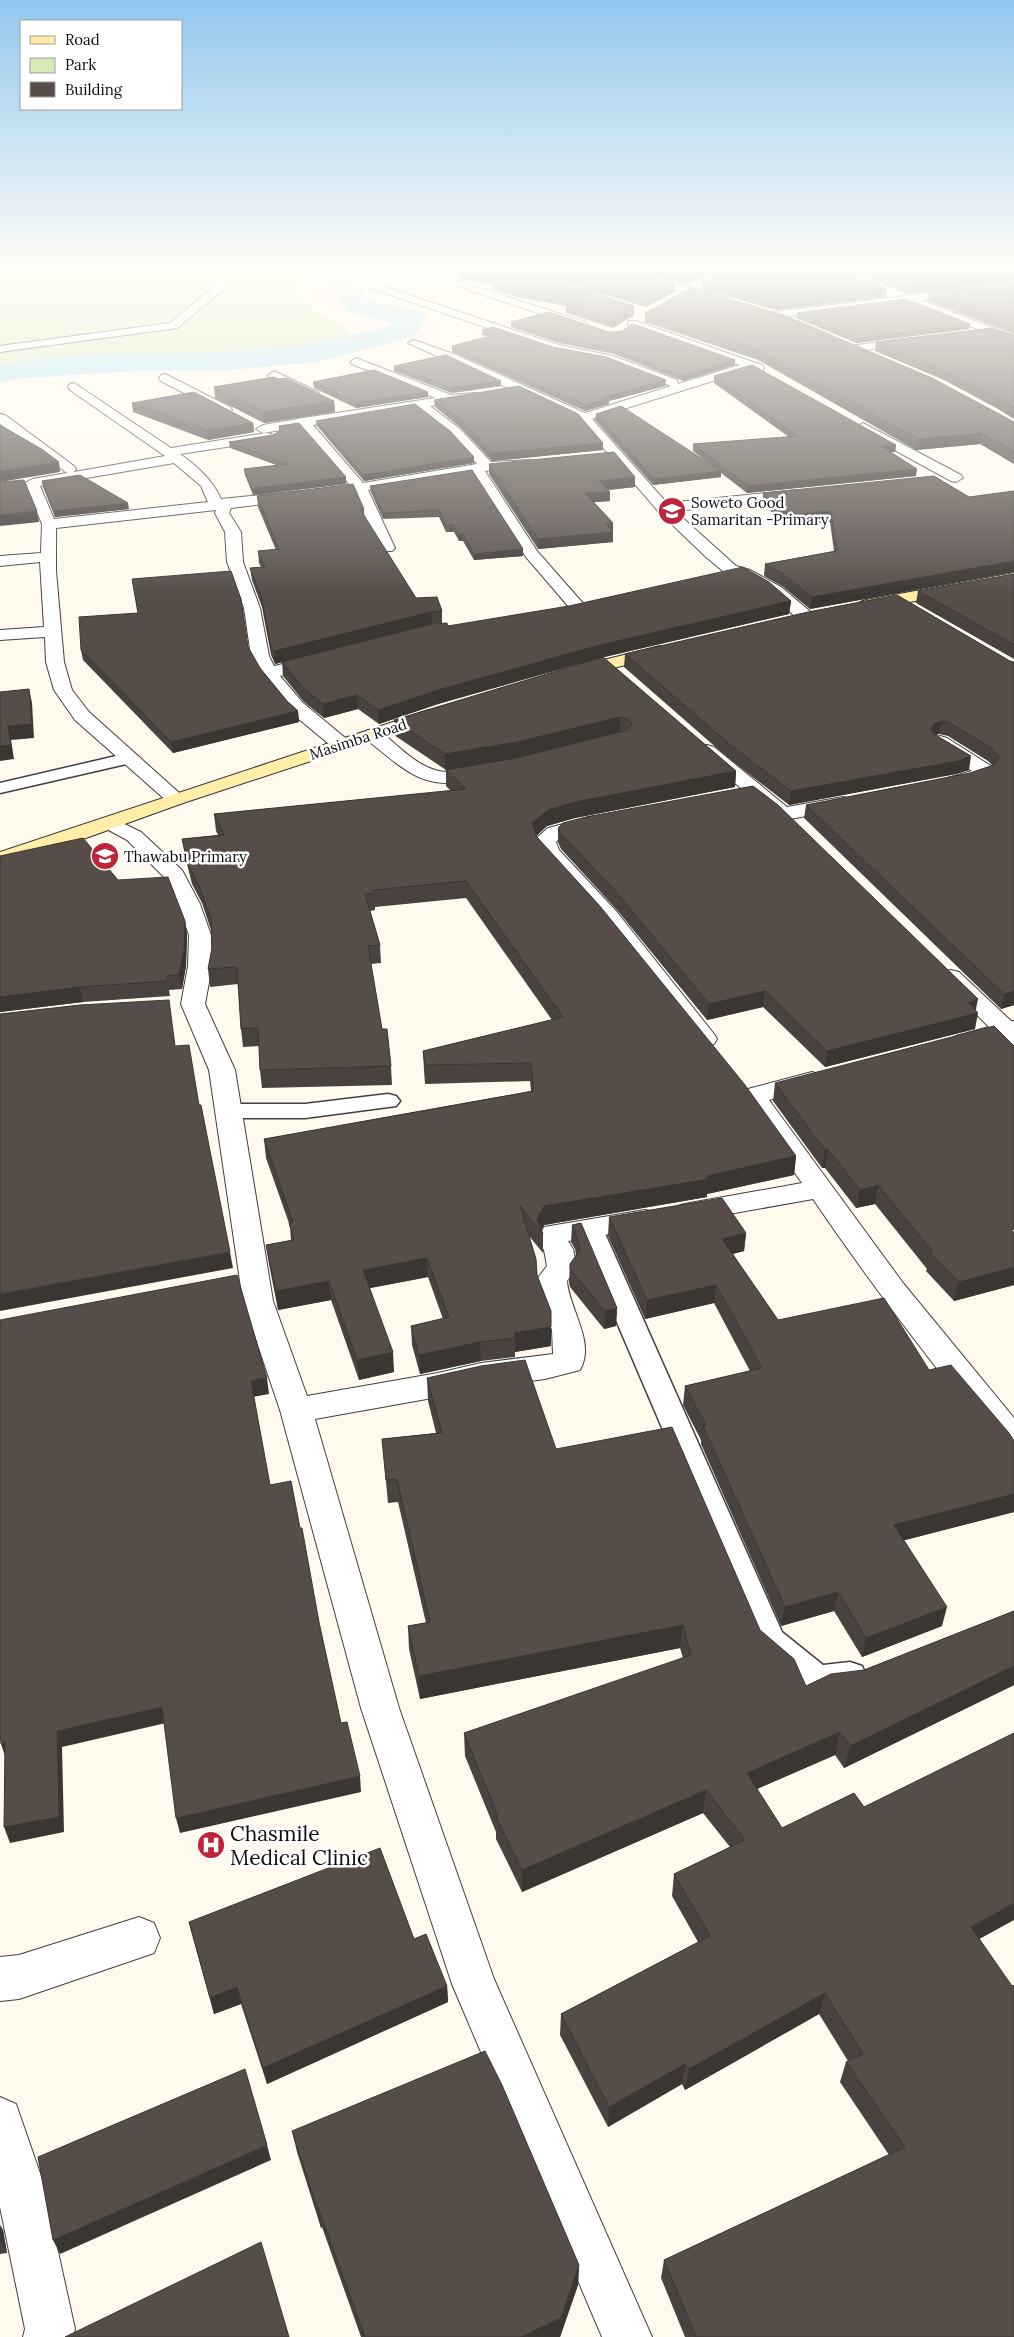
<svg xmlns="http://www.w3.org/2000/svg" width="1014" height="2337" viewBox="0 0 1014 2337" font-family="Lora,serif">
<rect width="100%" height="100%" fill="#fffaed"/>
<path fill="#d6e9b7" d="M0,271H301L296,296L354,336L218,362L0,367Z"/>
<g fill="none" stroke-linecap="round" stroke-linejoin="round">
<path fill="#b2e3f6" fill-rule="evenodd" d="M319,271H345V274L359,286L369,300L423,312L427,318L415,336L318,362L229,370L136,371L25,378L0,383V365C115,342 235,365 348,336C363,332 382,330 395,323L349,312C340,299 327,289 318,276Z"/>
<defs>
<g id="lane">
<path d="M129,753L135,754L138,758L135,762L0,793V783Z"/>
<path d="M388,1094L396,1096L400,1101L396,1106L305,1118H230L222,1116L218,1111L222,1106L230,1104H305Z"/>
<path d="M590,1220L599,1223L603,1229L782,1632L823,1665L850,1662L862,1666L867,1677L862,1688C849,1692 830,1698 817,1696C799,1693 772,1664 758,1652L577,1229L581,1223Z"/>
</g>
<g id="street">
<path d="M226,271H236L224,289L177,328L0,352V346L170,323L216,285Z"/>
<path d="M411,271H426L586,322L587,324L582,327L578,326Z"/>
<path d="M609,271H626L726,297L727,299L722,302Z"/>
<path d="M964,271H979L1014,284V290Z"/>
<path d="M373,283L559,345L613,356L677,380L678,384L740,365L628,325V321H636L762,365L764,368L762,371L751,369L592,419L667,503L798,490L803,491L805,494L798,498L675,511L736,566L750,570L781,587L812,613L814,617L812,621H800L769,593L738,576L724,572L706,557L658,511L579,420L408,343L414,340L456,355L585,413L671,386L606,361L553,350L369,288L368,286Z"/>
<path d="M965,289L969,290V294L921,300L1014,336V343L907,302L773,318L768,315L773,312Z"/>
<path d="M913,338L917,339L919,341L917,343L857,351L851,348L857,345Z"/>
<path d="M356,358L451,395L475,393L477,396L475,399L430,406L460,429L491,462L531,460L533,463L531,466L526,467L485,471L537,551L588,609L586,613H574L526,557L472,473L368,490L395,548L392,551H382L379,548L355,493L231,508L229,513L241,532L243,562L260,608L269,656L274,666L319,656L325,657L328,661L325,665L280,676L303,703L349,741L352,745L349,749L342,751L335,749L289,711L263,677L251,656L244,608L227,562L225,532L215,513L216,510L56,528V571L64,662L72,690L89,712L186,799L183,803L176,805L169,803L75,720L54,690L46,662L45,637L0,640V630L44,627L40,562L0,566V556L41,553L42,524L25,483L32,479L67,473L0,424V414L5,415L74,466L76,469L74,472L165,456L70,390L68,387L70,384L74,383L171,448L266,433L271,434L273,437L266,441L180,454C198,467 212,479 221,499L333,488L350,485L300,427L263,433L256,429L263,425L303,418L435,398L352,364L350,362ZM416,408L451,435L477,464L363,483L313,425ZM174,463L201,486L208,502L54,519L40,486Z"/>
<path d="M274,371L318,392L320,395L314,399L310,398L270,378L268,375Z"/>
<path d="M165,374L230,407L232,410L230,413H222L161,381L159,378L161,375Z"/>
<path d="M863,423L961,475L963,478L956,482L951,481L858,430L856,427Z"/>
<path d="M373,729L380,731C400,747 422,773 450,772C463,772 476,766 489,769L492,773L489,777C426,793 413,777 366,739L363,735L366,731Z"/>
<path d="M940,736L947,738L991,766L994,770L990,777L951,789L944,787L941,783L944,779L972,771L933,746L930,742L933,738Z"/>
<path d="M707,745L714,747L787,807L843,797L850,799L853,803L850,807L843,809L785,820L778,818L700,755L697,751L700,747Z"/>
<path d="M594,816L601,818L604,822L601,826L562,836L556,842L559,850L616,911L714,1034L717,1039L714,1044L705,1046L696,1044L600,921L538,852L534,840L548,828Z"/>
<path d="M110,817L141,832L182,870L200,904L211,935L212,966L205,1004L235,1070L273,1301L307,1396L438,1373L481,1363L553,1354L552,1330L538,1293L537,1279L547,1266L544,1250L538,1240L544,1227L645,1210L655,1212L659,1219L655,1226L645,1228L568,1241L573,1249L577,1268L567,1281C569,1309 596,1342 580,1370L545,1379L481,1387L438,1397L315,1419L399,1708L494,1979L652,2337H602L452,1984L361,1708L280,1410L243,1301L209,1070L181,1004L188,966L189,935L178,904L165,878L127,840L103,827L100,823L103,819Z"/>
<path d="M951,970L959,972L1011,1021H1014V1045L1005,1043L1001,1039L965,1049L956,1046L952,1041L956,1036L989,1027L939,977L943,972Z"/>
<path d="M812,1072L821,1075L825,1080L821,1085L769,1100L903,1283L1014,1418V1454L1002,1450C936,1369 872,1286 813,1199L690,1221L680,1219L676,1212L680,1205L690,1203L802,1183L740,1096L744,1090Z"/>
<path d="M139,1917L154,1923L160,1938L154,1953L19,1999L0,2001V1957L19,1955Z"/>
<path d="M0,2097L16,2104L42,2179L75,2329L73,2337H23L25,2329L0,2207Z"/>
</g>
<g id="secondary">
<path d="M1014,573V583L866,610L860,608L858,605L860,602L866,600Z"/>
<path d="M660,646L666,647L669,651L666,655L573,678L567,677L564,673L567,669Z"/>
<path d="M429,710L436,712L438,716L436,720L183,803L36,856L0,864V852Z"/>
</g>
</defs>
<use href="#lane" stroke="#404040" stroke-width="3"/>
<use href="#street" stroke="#404040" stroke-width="2"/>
<use href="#secondary" stroke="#2f2f2f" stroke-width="2"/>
<use href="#lane" fill="#fff" fill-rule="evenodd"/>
<use href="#street" fill="#fff" fill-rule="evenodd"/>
<use href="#secondary" fill="#ffeda8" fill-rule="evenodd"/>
</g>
<g fill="#4a423f">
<path d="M458,271H631L675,284V292L646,307L541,276L634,315L613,328L566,313V306L516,297L494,290V285L458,279Z"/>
<path d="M634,271H733L682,284Z"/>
<path d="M847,271H1014L907,294Z"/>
<path d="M702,281L886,297L775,310L702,289Z"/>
<path d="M1014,283V334L928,301L929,292Z"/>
<path d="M645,313L1014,422V464L980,444L916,450L758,360L645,322Z"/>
<path d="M797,313L970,324L969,329L856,343L796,318Z"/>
<path d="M511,322L609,332L735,365L683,381L614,354L559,343L511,327Z"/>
<path d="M493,327L665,386L609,401V404L585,411L452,352V346L489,337L482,335V330Z"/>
<path d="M1014,335V419L998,409L944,380L875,351L876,342Z"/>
<path d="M394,366L501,386L451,393L394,371Z"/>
<path d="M714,376L896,445L895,452H890L916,476L747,493L721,473V477L653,485L595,420L596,414L706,461L693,451V444L789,437L714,383Z"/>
<path d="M278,379L334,401L335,412L264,423L215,398L214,387Z"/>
<path d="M313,382L428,392V397L356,408L314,388Z"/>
<path d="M434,400L603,450L492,461L461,428L435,407Z"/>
<path d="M132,403L253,423L254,432L208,440L133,412Z"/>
<path d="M316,421L474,457V463L364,481L317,426Z"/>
<path d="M279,426L346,477V484L253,495L245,475L244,469L276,465L230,448L229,442L273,435L279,431Z"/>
<path d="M489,464L635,477V487L608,490L610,492V501L594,502L613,523V542L538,549L489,474Z"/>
<path d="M472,470L523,549V556L474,560L463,541H459L454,532H446L439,517L383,519L371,492L370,486Z"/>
<path d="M42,481L129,509L55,517L43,487Z"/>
<path d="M1014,491V572L810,609L782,586L764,576L765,564L834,551L830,522L788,526L762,504L763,493L969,497Z"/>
<path d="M257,496L364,509V515L416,598L442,611V623L432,624L275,664L271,655L262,607L252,580L250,568L261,567L259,563L258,551L276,550L258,507Z"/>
<path d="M1014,574V659L916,603L918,591Z"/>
<path d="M791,601L789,614L600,658L438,704L379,724L358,709L324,718L304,702L283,676L282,662L448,626Z"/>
<path d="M248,647L260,668L287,701L298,711L299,722L173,753L83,660L81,650Z"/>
<path d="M625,654L1014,662V1005L1001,1009L804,818L806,805L970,773L992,765L988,761L948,736L939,734L936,735L969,770L956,774L789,805L727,757L624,667Z"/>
<path d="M603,657L736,771L735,787L575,818L547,826L536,836L796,1156L794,1175L707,1194V1197L544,1225L541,1230L543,1234V1253L529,1236L551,1346L515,1352V1357L481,1361L420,1374L412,1345L411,1326L443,1319L428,1277L370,1288L394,1372L359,1380L331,1300L278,1310L269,1264L266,1245L291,1240L290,1226L266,1158L264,1139L531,1091L530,1081L425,1084L424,1070L423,1051L552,1020L466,898L375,907V910L370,911L380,945L381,963L371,964L382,1029L391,1066L392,1085L262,1088L260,1070L259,1046L243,1047L241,1029L238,984L210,987L208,969L212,948L211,930L202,903L192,884L185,856L182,839L218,835L216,831L214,814L451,791L446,786V770L394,735V720Z"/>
<path d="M558,828L976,1010L975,1029L825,1067L763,1007L707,1020L617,910L561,849L558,842Z"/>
<path d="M0,856L118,880L185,921L187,935L186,966L182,989L169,990L170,996L83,1002L0,1012Z"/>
<path d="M775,1083L1014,1285L954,1301L926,1271L927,1269L875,1204L856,1208L825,1168H822L773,1101Z"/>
<path d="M609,1217L746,1233L744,1251L733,1254L778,1320L929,1370L1014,1441V1512L904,1540L942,1626L862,1657L834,1611L781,1626L701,1444V1440L683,1405L685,1386L750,1371L714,1303L645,1319L608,1236Z"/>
<path d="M572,1225L617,1308L616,1326L604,1329L570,1287L569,1282L570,1264L576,1255L575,1249L571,1242Z"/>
<path d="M427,1378L556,1449L760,1630L806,1686L864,1670L1014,1611V1685L844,1768L835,1755L757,1789L782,1828L864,1807L979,1939L1014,2337H685L661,2278L664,2260L889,2155L840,2082L846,2062L848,2061L819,2014L685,2090L682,2084L608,2127L560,2035L561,2014L698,1942L672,1896L674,1874L730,1847L703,1813L522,1892L496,1839V1832L465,1756L464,1733L683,1658L680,1648L420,1699L409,1649L408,1626L426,1623L398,1502L388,1503L382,1439L436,1433L428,1401Z"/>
<path d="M189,1922L414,1939L447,1986L448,2002L267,2084L241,2004L214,2014Z"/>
<path d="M292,2131L579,2265L578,2285L560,2337H361L322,2227L321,2228L297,2152Z"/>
<path d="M0,2225L3,2230L7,2253L0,2254Z"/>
</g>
<g fill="#3c3633">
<path d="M701,271H733L682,284L683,276Z"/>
<path d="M1014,274V282L907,294L908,286Z"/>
<path d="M675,284V292L646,307V298Z"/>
<path d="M887,289L886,297L775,310L776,302Z"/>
<path d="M634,306V315L613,328V319Z"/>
<path d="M970,324L969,329L856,343L857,338Z"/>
<path d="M735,360V365L683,381V376Z"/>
<path d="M666,380L665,386L609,401V404L585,411V405L606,396Z"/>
<path d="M501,381V386L451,393V388Z"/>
<path d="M428,392V397L356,408V402Z"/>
<path d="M334,401L335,412L264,423L263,412Z"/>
<path d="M253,423L254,432L208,440L207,430Z"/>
<path d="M982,433L980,444L916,450L918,439Z"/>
<path d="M603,443V450L492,461V453Z"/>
<path d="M896,445L895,452L880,453L881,446Z"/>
<path d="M474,457V463L364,481L363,475Z"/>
<path d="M59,462L60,472L0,482V471Z"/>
<path d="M917,469L916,476L747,493L748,486Z"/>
<path d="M721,471V477L653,485L654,479Z"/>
<path d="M346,477V484L253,495L252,489Z"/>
<path d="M635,477V487L598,491L599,481Z"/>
<path d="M610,492V501L585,503V493Z"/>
<path d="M128,503L129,509L55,517L54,511Z"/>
<path d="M37,511L39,522L0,526V515Z"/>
<path d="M831,511L830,522L788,526L789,515Z"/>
<path d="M613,523V542L538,549V539L606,524Z"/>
<path d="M463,534V541H459V535Z"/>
<path d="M523,549V556L474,560V554Z"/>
<path d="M1014,561V572L810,609L812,597Z"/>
<path d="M791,601L789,614L600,658L438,704L379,724L378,710L438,690L600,645Z"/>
<path d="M431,612L432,624L275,664L274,651Z"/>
<path d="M29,689L32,703L34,738L11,740L14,759L0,761V746L8,726Z"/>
<path d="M357,695L358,709L324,718L323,704Z"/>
<path d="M298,711L299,722L173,753L171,742Z"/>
<path d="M620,717V732L517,758L445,770V754Z"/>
<path d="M942,721L939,734L932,736L931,728L935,723Z"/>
<path d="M971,756L969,770L956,774L789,805L791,791Z"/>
<path d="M736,771L735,787L575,818L547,826L532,840V823L548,810L575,802Z"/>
<path d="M185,921L187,935L186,966L182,989L179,975Z"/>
<path d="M80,987L83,1002L0,1012V997Z"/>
<path d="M765,991L763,1007L707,1020L709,1004Z"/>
<path d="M1014,991V1005L1001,1009L1004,994Z"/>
<path d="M978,999L975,1014L978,1013L975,1029L825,1067L827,1051L968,1002Z"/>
<path d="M828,1149L825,1168H822L825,1150Z"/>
<path d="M796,1156L794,1175L707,1194V1197L544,1225L541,1231L537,1220L544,1206L707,1176Z"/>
<path d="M878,1185L875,1204L856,1208L860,1190Z"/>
<path d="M746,1233L744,1251L720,1257L722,1239Z"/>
<path d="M230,1252L233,1268L0,1311V1294Z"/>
<path d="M427,1258L428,1277L365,1289L363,1270Z"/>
<path d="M1014,1267V1285L954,1301L959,1282Z"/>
<path d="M329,1281L331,1300L278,1310L276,1291Z"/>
<path d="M716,1285L714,1303L645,1319L647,1300Z"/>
<path d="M617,1308L616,1326L604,1329L605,1311Z"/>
<path d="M551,1327V1346L515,1352V1338L514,1333Z"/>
<path d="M480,1342L481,1361L420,1374L419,1355Z"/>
<path d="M393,1352L394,1372L359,1380L357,1360Z"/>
<path d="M267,1378L269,1394L253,1397L251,1381Z"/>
<path d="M1014,1494V1512L890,1544L894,1525Z"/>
<path d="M838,1592L834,1611L781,1626L785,1607Z"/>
<path d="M947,1607L942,1626L862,1657L866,1638Z"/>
<path d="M683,1625L680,1648L420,1699L419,1676Z"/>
<path d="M1014,1666V1685L844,1768L850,1746Z"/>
<path d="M162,1707L166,1723L62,1747L64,1832L10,1843L4,1827L57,1731Z"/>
<path d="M840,1732L835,1755L743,1795L747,1773Z"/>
<path d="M5,1743L6,1759L1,1744Z"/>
<path d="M360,1776L361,1792L180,1833L176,1818Z"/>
<path d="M706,1790L703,1813L522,1892V1870Z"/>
<path d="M1014,1903V1920L963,1948L971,1927Z"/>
<path d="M447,1986L448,2002L267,2084L263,2068Z"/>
<path d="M237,1987L241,2004L214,2014L210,1998Z"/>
<path d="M825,1993L819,2014L685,2090L689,2069Z"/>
<path d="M685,2064L682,2084L608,2127L609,2107Z"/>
<path d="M267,2145L271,2160L60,2254L53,2240Z"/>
<path d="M318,2207L322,2227L321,2228L317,2208Z"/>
<path d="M0,2225L3,2230L7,2253L0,2240Z"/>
<path d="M579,2265L578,2285L560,2337H521Z"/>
</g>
<g fill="#564d49" stroke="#3c3633">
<path d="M460,271H527L634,306L613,319L566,304L581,301L516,289L494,282L504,279Z"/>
<path d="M553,271H631L675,284L646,298Z"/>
<path d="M665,271H701L683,276Z"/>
<path d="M737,271H844L887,289L776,302L702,281Z"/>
<path d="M870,271H1014V274L908,286Z"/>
<path d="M1014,283V325L929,292Z"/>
<path d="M691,288L784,315L932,378L1014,422V452L982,433L918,439L759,351L645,313Z"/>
<path d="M906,299L970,324L857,338L797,313Z"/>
<path d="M549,312L609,332L622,331L633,324L735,360L683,376L614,349L560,338L511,322Z"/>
<path d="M493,327L553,347L606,357L666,380L606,396L609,398L585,405L452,346L498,334L482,330Z"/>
<path d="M991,328L1014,335V408L1000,399L945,371L876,342Z"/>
<path d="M446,355L501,381L451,388L394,366Z"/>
<path d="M752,365L896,445L881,446L917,469L748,486L693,444L798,436L714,376Z"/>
<path d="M374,370L428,392L356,402L313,382Z"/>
<path d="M274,377L278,379L286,378L334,401L263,412L214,387Z"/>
<path d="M519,386L578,414L603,443L492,453L461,420L434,400Z"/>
<path d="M194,392L253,423L207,430L132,403Z"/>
<path d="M415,404L450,431L474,457L363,475L316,421Z"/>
<path d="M621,406L721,471L654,479L596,414Z"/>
<path d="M299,423L346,477L252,489L244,469L288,464L229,442L273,435L280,431L279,426Z"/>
<path d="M0,425L43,450L59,462L0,471Z"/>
<path d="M614,452L635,477L599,481L610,492L585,493L613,523L606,524L613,532L538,539L489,464Z"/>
<path d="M472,470L523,549L474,554L463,534L459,535L453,525L446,526L439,510L383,513L370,486Z"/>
<path d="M80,475L128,503L54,511L42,481Z"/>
<path d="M934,476L969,497L1014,491V561L812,597L783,574L765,564L837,551L831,511L789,515L763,493Z"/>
<path d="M24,480L37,511L0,515V482Z"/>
<path d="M353,484L364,509H360L416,598L437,597L442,611L431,612L274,651L270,643L261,596L250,568L265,567L258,551L279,549L257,496Z"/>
<path d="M743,567L769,582L791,601L600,645L438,690L378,710L357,695L323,704L303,688L282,662L432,624L447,623L448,626L569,606Z"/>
<path d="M231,571L241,599L248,647L260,668L287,701L298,711L171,742L81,650L79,617L138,613L132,579Z"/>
<path d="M1014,574V645L918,591Z"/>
<path d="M897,595L1010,661L1014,662V991L1004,994L806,805L970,773L994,765L999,757L991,748L950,723L942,721L935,723L931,728L934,734L971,756L958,761L791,791L728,743L625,654L808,612Z"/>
<path d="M603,657L736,771L575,802L548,810L532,823L536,836L599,905L745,1085L796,1156L707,1176L709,1179L544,1206L537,1220L543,1234L520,1206L536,1259L537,1275L551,1311V1327L514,1333L515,1338L480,1342L419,1355L411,1326L449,1317L427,1258L363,1270L393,1352L357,1360L329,1281L276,1291L266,1245L294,1240L289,1223L293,1222L264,1139L534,1091L531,1063L425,1065L423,1051L563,1017L466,881L374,890V893L365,894L380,945L368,946L382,1029H387L391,1066L260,1070L258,1028L241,1029L237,967L208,969L212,948L211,918L199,886L189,867L182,839L224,835L214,814L466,789L446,770L517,758L628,730L632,723L628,719L620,717L517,742L445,754L394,720Z"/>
<path d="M29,689L32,724L8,726L11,745L0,746V692Z"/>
<path d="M753,786L778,805L978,999L968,1002L978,1013L827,1051L765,991L709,1004L618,894L561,834L558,828L563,823L586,817Z"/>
<path d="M83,838L118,880L168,877L185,921L184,951L179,975L167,976V981L80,987L0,997V856Z"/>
<path d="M169,1000L175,1046L189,1045L199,1105H201L230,1252L0,1294V1014L80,1005Z"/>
<path d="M994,1026L1014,1046V1229L1012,1230L1014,1233V1267L959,1282L930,1253L933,1252L878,1185L860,1190L828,1149L825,1150L775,1083Z"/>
<path d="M722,1198L746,1233L722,1239L778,1320L884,1298L929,1370L951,1365L1009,1433L1014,1441V1494L894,1525L947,1607L866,1638L838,1592L785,1607L703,1426L706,1425L685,1386L762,1368L716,1285L647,1300L609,1217Z"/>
<path d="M581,1223L617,1308L605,1311L570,1269V1264L580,1250L575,1231L572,1225Z"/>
<path d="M237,1275L267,1378L251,1381L270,1485L291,1481L300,1528H302L319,1622L341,1723L347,1722L360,1776L176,1818L162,1707L57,1731L59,1817L4,1827L5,1743L1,1744L0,1732V1320Z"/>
<path d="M525,1360L556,1449L672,1427L760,1630L794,1659L806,1686L831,1674L864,1670L1014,1611V1666L850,1746L840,1732L747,1773L782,1828L854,1793L864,1807L1014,1733V1903L971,1927L1012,1986L1014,1985V2337H696L664,2260L905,2147L846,2062L863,2054L825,1993L689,2069L685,2064L609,2107L561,2014L710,1936L674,1874L745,1840L706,1790L522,1870L496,1817L498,1816L464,1733L691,1655L683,1625L419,1676L408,1626L430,1622L397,1479L386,1480L382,1439L442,1433L427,1378L481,1366Z"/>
<path d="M380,1848L414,1939L426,1934L447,1986L263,2068L237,1987L210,1998L189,1922Z"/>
<path d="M485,2051L502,2085L579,2265L561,2318L521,2337H365L318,2207L317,2208L292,2131Z"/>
<path d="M245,2069L267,2145L53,2240L38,2157Z"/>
<path d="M261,2242L289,2337H65Z"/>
</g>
<linearGradient id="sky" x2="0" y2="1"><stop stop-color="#92c7ee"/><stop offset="0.45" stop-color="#fffdf7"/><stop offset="1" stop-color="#fffdf7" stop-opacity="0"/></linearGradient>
<rect width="1014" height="598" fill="url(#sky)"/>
<defs>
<symbol id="school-disc" viewBox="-11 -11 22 22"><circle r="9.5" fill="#bd253b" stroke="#fff"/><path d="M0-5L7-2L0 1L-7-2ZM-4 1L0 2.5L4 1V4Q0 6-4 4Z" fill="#fff"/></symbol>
<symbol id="hospital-disc" viewBox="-11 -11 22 22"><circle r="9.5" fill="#bd253b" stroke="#fff"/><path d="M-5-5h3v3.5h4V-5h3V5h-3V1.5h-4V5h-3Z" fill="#fff"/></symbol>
</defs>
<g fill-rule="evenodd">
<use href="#school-disc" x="656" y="495" width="32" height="32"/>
<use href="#school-disc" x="89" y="840" width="32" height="32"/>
<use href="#hospital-disc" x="195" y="1829" width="32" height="32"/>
</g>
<g text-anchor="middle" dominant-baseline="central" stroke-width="5" stroke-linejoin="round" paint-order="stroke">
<g font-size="15" fill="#0d0d0d" stroke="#fff" text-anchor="start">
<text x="691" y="502">Soweto Good<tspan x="691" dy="17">Samaritan -Primary</tspan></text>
<text x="124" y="856">Thawabu Primary</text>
</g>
<g font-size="15" fill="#0d0d0d" stroke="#fff">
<text transform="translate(358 739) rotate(-18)">Masimba Road</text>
</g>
<g font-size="21" fill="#0d0d0d" stroke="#fff" text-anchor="start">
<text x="230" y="1833">Chasmile<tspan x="230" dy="24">Medical Clinic</tspan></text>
</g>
</g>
<rect x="20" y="20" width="162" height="90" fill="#ffffff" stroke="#9e9e9e"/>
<rect x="30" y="36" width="25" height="8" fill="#ffeda8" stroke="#9e9e9e"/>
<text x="65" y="45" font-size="15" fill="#0d0d0d">Road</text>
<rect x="30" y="58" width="25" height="15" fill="#d6e9b7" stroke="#9e9e9e"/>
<text x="65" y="70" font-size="15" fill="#0d0d0d">Park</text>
<rect x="30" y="82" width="25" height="15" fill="#564d49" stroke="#9e9e9e"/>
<text x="65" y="95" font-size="15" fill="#0d0d0d">Building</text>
</svg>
